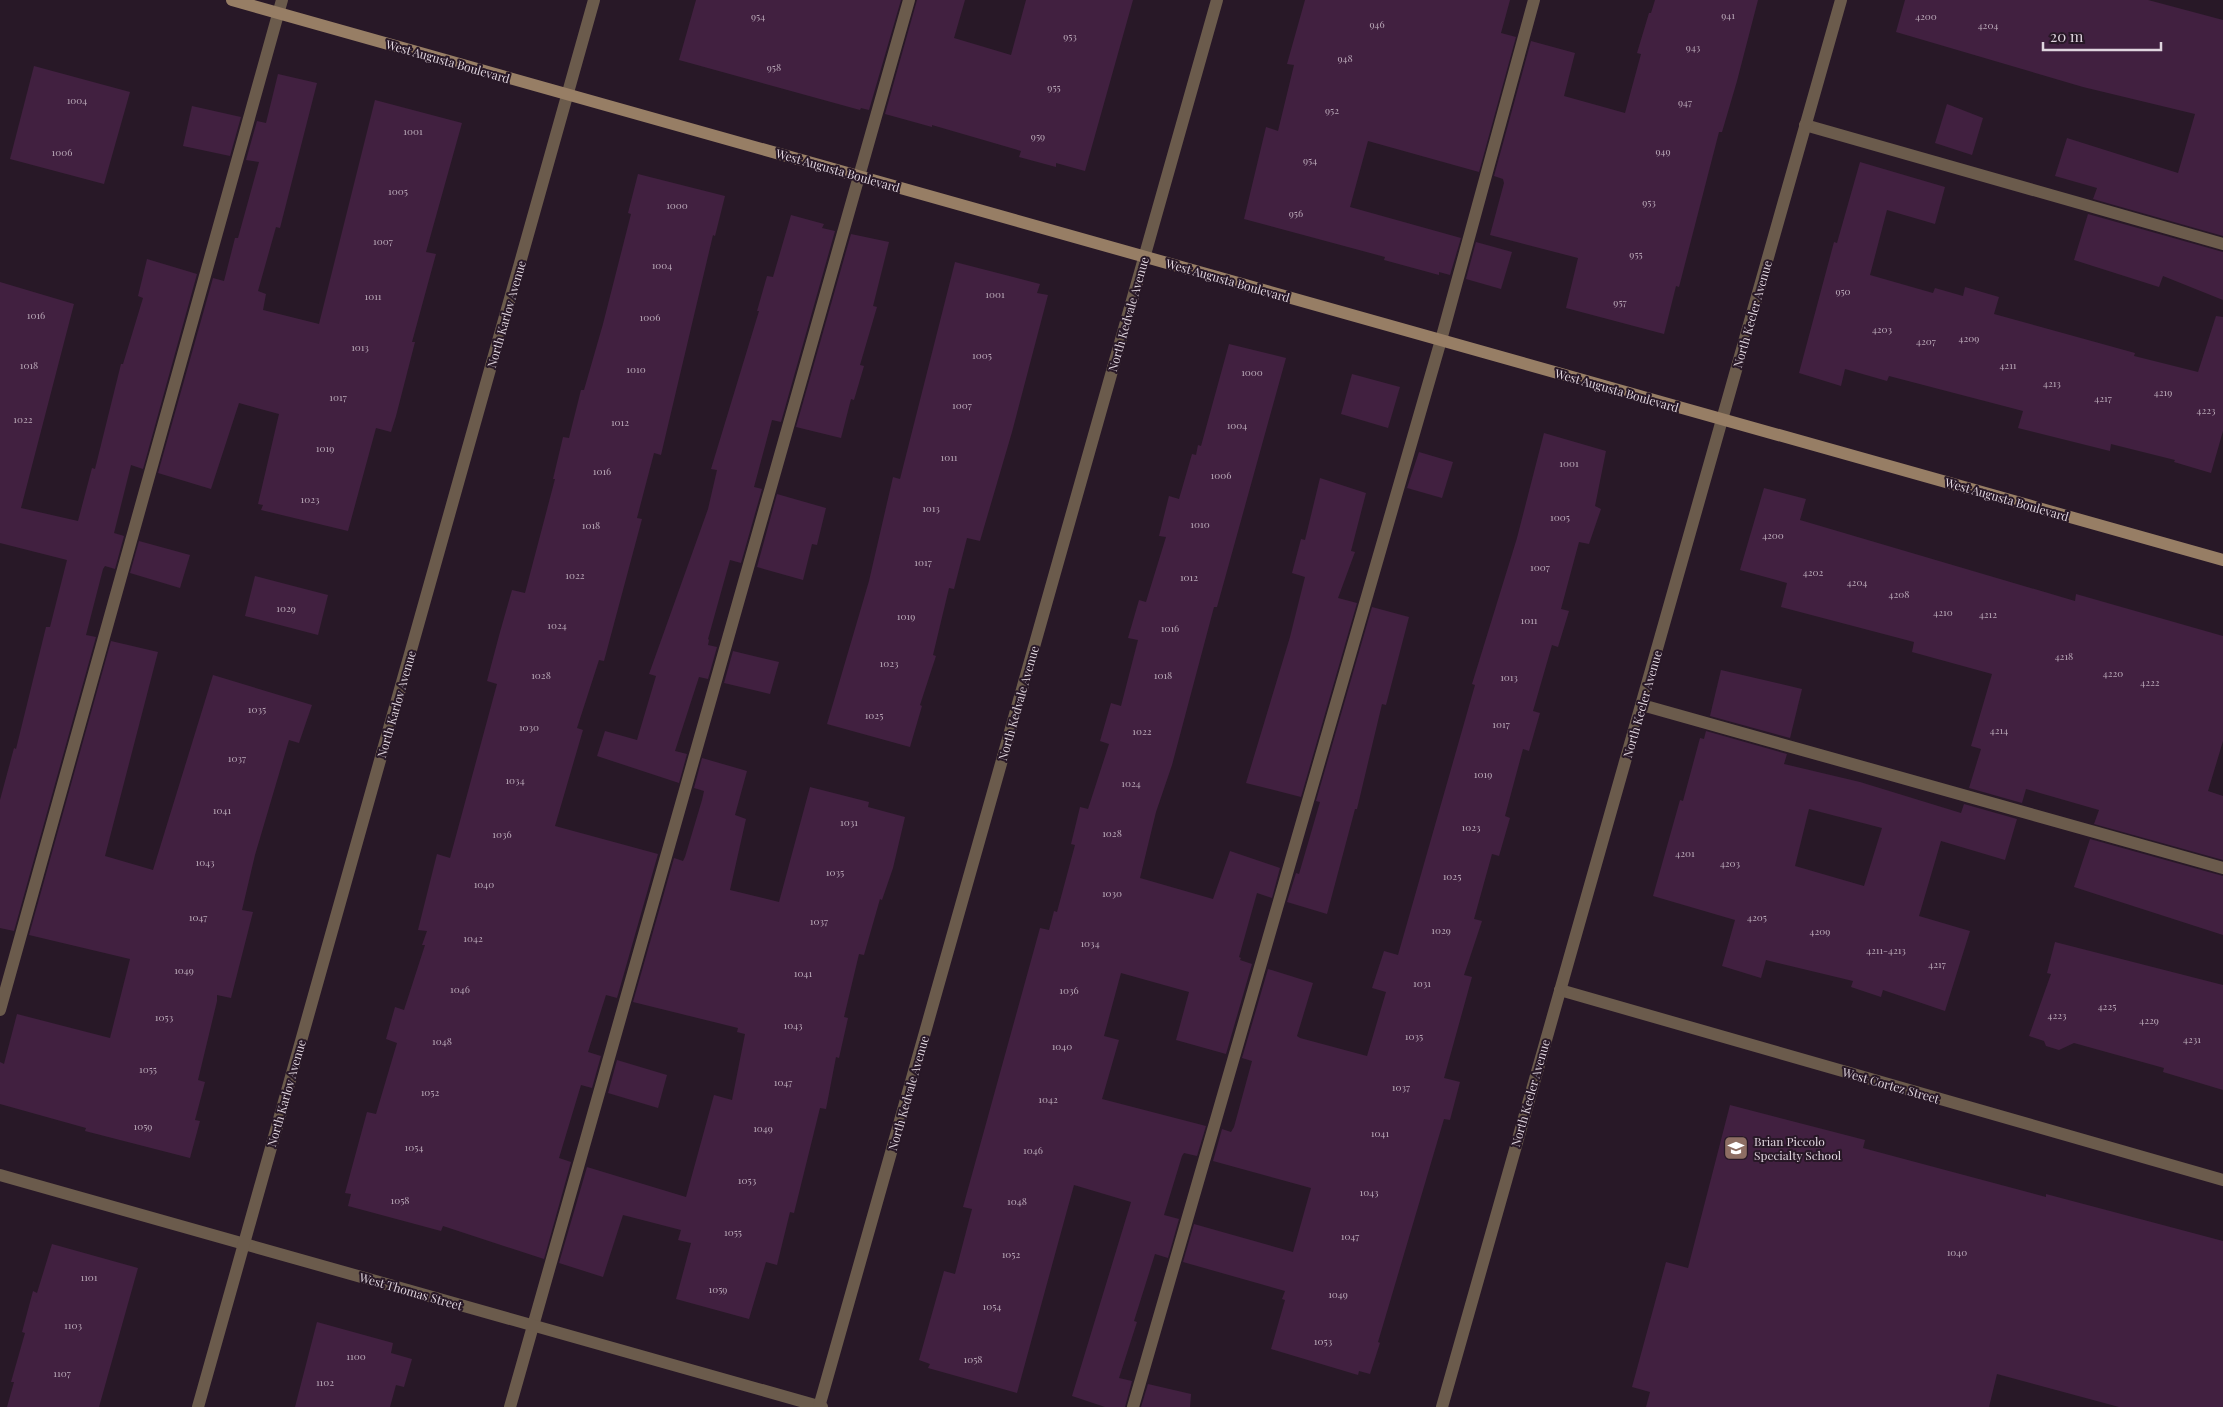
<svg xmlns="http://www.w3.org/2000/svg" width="2223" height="1407" viewBox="0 0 2223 1407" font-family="'Playfair Display',serif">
<rect width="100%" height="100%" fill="#281827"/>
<g fill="#412040" fill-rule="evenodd">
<path d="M696,0H901L869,110L861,108L860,110L679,60Z"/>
<path d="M917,0H965L954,38L1011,55L1026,0H1133L1085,171L1056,163V167L1019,157L1021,151L932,125V127L885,114Z"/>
<path d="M1305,0H1510L1501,33L1516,37L1479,172L1368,141L1350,207L1461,238L1450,275L1439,272V275L1384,260L1385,257L1244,219L1266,127L1278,131L1294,65L1287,64Z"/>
<path d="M1655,0H1758L1737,81L1722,132H1719L1679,287L1676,286L1664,334L1566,308L1578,258L1490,235L1504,183L1503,179L1494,176L1531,41L1575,53L1564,96L1625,113L1641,54L1637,53L1649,13H1651Z"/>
<path d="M1905,0H2148L2223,20V236L2093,199L2097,188L2055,176L2067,138L2178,173L2195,114L2083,87L1896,32Z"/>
<path d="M34,66L130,92L104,184L10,159Z"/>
<path d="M278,74L317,83L280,228L276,227L258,291L266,294L263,310L319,324L375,100L462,123L426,252L436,254L412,342H415L396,416L391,432L376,428L348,531L261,510L263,505L258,504L279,414L239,403L211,489L158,473L213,278L224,281L235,238H238L259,162L246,160L257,121L266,123Z"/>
<path d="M1947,104L1983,118L1972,155L1935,143Z"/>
<path d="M192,106L241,117L230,156L183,146Z"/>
<path d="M1860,162L1945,187L1935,224L1887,210L1870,275L1933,293L1935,288L1963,296L1965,287L1999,297L1994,314L2135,353L2134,356L2198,372L2216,316L2223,317V431L2211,473L2174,462L2175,460L2111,444L2110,451L2018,428L2023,411L1889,376L1887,381L1845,369L1841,386L1799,373L1834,242L1837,243Z"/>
<path d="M638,174L725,196L715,236L713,235L661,455L654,453L637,518L642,519L604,661L599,660L577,728L583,730L555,826L658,854L617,998L606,995L588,1052L601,1056L592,1088L581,1085L559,1158L571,1162L544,1259L443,1226L441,1231L348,1206L351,1194L345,1193L367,1112L376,1114L397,1043L386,1039L395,1007L404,1010L425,945H422L427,931L418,930L437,854L450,858L497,684L487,681L500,632L512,590L525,593L555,479H553L563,437L569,438L581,390H584L603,324L631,214L628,213Z"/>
<path d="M2088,214L2223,252V300L2163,276L2159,287L2074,260Z"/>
<path d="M791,215L824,224L822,228L835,231L781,422L772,420L754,487L762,489L741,563L730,560L708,639L709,640L708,645L717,647L708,679L699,677L675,751L687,754L679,783L597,756L605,731L637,740L656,676L649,674L708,509L717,470L711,469L759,311H757L767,276L773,277Z"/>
<path d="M851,234L889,242L873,306L877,307L860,365L864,366L854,400L851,399L841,438L796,427Z"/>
<path d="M1476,242L1512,252L1501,289L1466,279Z"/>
<path d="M147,259L197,274L143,469L131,465L114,533L124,536L115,569L105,566L103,569L86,635L96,637L14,931L0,928V800L14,748L16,749L46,627H50L67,560L0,543V282L74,304L21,508L78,521L92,468L95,469L121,364H123L143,298L138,296Z"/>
<path d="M955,262L1040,284L1037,293L1048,295L1012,432L980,541L967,538L954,589L949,588L933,655L936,656L920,705L922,706L910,747L827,724L869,581L893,477L900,479Z"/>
<path d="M1229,344L1286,358L1217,607H1214L1172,765L1156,812L1140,878L1213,899L1230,851L1280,868L1272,898L1257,893L1239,957L1241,958L1240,960L1252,964L1226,1054L1176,1040L1189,992L1121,973L1104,1036L1119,1040L1102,1099L1206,1126L1197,1156L1184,1153L1182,1156L1164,1215L1179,1219L1168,1258L1155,1254L1134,1321L1137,1322L1119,1378L1132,1381L1125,1407H1105L1072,1396L1131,1202L1074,1185L1017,1393L928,1368L930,1364L919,1360L944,1271L955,1274L972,1209L963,1207L1040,928L1049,930L1054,911L1057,912L1075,845L1071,844L1080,807L1088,809L1109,744L1100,741L1111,703L1121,706L1138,640L1128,638L1139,600L1146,602L1166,537L1159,536L1169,496L1179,499L1192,454L1196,455L1198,445L1201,446Z"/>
<path d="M1352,374L1400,387L1388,428L1341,414Z"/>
<path d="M1544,433L1606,451L1595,506L1601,509L1589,544L1579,542L1561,609L1569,611L1558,647L1552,645L1533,711L1540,713L1529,751L1523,749L1505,816L1510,818L1499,856L1492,854L1474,919L1482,921L1464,975L1472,977L1444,1078L1460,1082L1450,1120L1444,1119L1378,1342L1380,1343L1370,1374L1359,1371L1358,1375L1271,1349L1285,1300L1282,1299L1285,1291L1183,1262L1194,1224L1293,1252L1311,1188L1213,1161L1222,1129L1231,1132L1234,1127L1252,1061L1242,1058L1268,969L1313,983L1297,1036L1300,1038L1367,1056L1386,992L1372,988L1384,951L1398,955L1475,685L1472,684L1517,538Z"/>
<path d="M1419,452L1453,462L1442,498L1407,488Z"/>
<path d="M1320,478L1366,493L1351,551L1355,552L1338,598L1357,603L1301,797L1246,783L1290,637L1305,577L1292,573L1301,539L1305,540Z"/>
<path d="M1764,488L1806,499L1800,520L2075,601L2076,594L2223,636V741L2208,791L2223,796V860L2094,824L2099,810L2026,789L2022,803L1969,788L1981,749L1971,746L1992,674L1912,652L1914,642L1781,607L1787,583L1740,570Z"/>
<path d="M777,494L826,508L817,545L812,544L803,580L757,567Z"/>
<path d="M139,541L190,555L180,588L130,573Z"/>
<path d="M255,576L328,595L318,635L245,616Z"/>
<path d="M1372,607L1409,617L1386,705L1382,704L1357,809H1355L1327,914L1287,902L1296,873L1299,874L1320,802L1316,801Z"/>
<path d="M111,641L158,652L105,856L153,870L213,675L312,705L299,743L289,740L255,855L242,910L253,912L231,998L217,995V1001L198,1080L205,1082L195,1120L200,1121L190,1158L85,1131L86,1128L0,1104V1062L4,1064L17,1014L110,1038L130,959L29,935Z"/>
<path d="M733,651L779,662L770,694L724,683Z"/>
<path d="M1721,670L1802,689L1790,738L1710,716Z"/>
<path d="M1706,731L1787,754L1784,764L1860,782L1961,813L1964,804L2017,819L2005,860L1941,841L1919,916L1970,931L1945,1011L1883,990L1881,997L1851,987L1853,981L1766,960L1761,978L1722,966L1735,920L1653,896L1680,800L1683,801L1700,738L1704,739ZM1809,809L1882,828L1864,886L1795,866Z"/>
<path d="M702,758L747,771L735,815L746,819L730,890L779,902L810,787L869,802L868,807L905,817L893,868L882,900L880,899L864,955L859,954L844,1017L848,1018L839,1058L836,1057L826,1109L820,1108L794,1213L790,1212L777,1265L766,1262L749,1319L676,1299L691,1243L678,1240L681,1230L623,1215L603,1277L559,1263L587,1167L686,1197L714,1095L732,1100L745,1034L737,1032L738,1028L633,1002L674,858L683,861L685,857L702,800L704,791L694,788Z"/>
<path d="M2090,839L2223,876V935L2074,887Z"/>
<path d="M2055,942L2223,985V1090L2163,1072L2164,1068L2074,1043L2059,1050L2046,1046L2044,1041L2029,1036L2051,974L2047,973Z"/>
<path d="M617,1060L667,1075L658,1108L608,1093Z"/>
<path d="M1730,1105L1865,1140L1863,1148L2046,1197V1194L2223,1241V1407H2119L1997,1374L1989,1407H1646L1650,1392L1632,1387L1666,1262L1688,1268Z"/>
<path d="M52,1244L138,1268L99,1407H7L14,1382H11L25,1333L22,1332L33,1291L37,1293Z"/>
<path d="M317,1322L393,1343L391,1353L412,1359L404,1387L396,1385L390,1407H295Z"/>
<path d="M1148,1384L1191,1394L1190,1407H1141Z"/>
</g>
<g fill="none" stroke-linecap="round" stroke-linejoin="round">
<g stroke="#6b5b4c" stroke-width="12">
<path d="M1805,125L2223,244"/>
<path d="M1642,705L2223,868"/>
<path d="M0,1010L282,0"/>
<path d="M510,1407L909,0"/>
<path d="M1133,1407L1441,340L1534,0"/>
</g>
<g stroke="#6b5b4c" stroke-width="12">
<path d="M1560,990L2223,1180"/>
<path d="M0,1175L822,1407"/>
<path d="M198,1407L594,0"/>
<path d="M819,1407L1217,0"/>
<path d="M1442,1407L1841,0"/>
</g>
<path stroke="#977e65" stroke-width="12" d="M232,0L2223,560"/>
</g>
<defs>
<symbol id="school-square" viewBox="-11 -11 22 22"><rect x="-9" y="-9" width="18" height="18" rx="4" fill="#8d6e63" stroke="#281827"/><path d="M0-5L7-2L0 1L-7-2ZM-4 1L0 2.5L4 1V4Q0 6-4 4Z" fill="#fff"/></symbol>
</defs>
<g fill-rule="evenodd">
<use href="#school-square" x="1722" y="1134" width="28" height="28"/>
</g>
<g text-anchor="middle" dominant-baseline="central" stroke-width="4" stroke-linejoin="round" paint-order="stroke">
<g font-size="10" fill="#b8a7b6">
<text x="1728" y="15">941</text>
<text x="758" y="16">954</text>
<text x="1926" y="16">4200</text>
<text x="1377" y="24">946</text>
<text x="1988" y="25">4204</text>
<text x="1070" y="36">953</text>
<text x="1693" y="47">943</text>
<text x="1345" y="58">948</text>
<text x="774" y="67">958</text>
<text x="1054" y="87">955</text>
<text x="77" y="100">1004</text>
<text x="1685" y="102">947</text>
<text x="1332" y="110">952</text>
<text x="413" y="131">1001</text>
<text x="1038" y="136">959</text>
<text x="1663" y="151">949</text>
<text x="62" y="152">1006</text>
<text x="1310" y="160">954</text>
<text x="398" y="191">1005</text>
<text x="1649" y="202">953</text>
<text x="677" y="205">1000</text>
<text x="1296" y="213">956</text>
<text x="383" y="241">1007</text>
<text x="1636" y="254">955</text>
<text x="662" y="265">1004</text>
<text x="1843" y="291">950</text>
<text x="995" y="294">1001</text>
<text x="373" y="296">1011</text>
<text x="1620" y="302">957</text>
<text x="36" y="315">1016</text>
<text x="650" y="317">1006</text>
<text x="1882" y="329">4203</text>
<text x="1969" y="338">4209</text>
<text x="1926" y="341">4207</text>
<text x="360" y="347">1013</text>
<text x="982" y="355">1005</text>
<text x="29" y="365">1018</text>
<text x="2008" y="365">4211</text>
<text x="636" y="369">1010</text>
<text x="1252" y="372">1000</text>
<text x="2052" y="383">4213</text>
<text x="2163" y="392">4219</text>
<text x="338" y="397">1017</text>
<text x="2103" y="398">4217</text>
<text x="962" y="405">1007</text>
<text x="2206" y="410">4223</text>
<text x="23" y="419">1022</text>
<text x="620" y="422">1012</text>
<text x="1237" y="425">1004</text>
<text x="325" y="448">1019</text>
<text x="949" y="457">1011</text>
<text x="1569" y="463">1001</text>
<text x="602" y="471">1016</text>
<text x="1221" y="475">1006</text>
<text x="310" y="499">1023</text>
<text x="931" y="508">1013</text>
<text x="1560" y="517">1005</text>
<text x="1200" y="524">1010</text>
<text x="591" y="525">1018</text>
<text x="1773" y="535">4200</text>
<text x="923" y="562">1017</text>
<text x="1540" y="567">1007</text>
<text x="1813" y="572">4202</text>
<text x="575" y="575">1022</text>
<text x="1189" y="577">1012</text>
<text x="1857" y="582">4204</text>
<text x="1899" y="594">4208</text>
<text x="286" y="608">1029</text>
<text x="1943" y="612">4210</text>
<text x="1988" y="614">4212</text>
<text x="906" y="616">1019</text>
<text x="1529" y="620">1011</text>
<text x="557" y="625">1024</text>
<text x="1170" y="628">1016</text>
<text x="2064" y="656">4218</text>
<text x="889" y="663">1023</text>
<text x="2113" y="673">4220</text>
<text x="541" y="675">1028</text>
<text x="1163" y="675">1018</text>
<text x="1509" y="677">1013</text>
<text x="2150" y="682">4222</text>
<text x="257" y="709">1035</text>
<text x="874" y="715">1025</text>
<text x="1501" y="724">1017</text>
<text x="529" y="727">1030</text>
<text x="1999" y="730">4214</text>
<text x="1142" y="731">1022</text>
<text x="237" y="758">1037</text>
<text x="1483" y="774">1019</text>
<text x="515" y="780">1034</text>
<text x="1131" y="783">1024</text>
<text x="222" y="810">1041</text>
<text x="849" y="822">1031</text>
<text x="1471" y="827">1023</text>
<text x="1112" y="833">1028</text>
<text x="502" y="834">1036</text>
<text x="1685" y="853">4201</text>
<text x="205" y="862">1043</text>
<text x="1730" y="863">4203</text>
<text x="835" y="872">1035</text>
<text x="1452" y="876">1025</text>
<text x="484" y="884">1040</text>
<text x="1112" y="893">1030</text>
<text x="198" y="917">1047</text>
<text x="1757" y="917">4205</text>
<text x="819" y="921">1037</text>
<text x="1441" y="930">1029</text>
<text x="1820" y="931">4209</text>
<text x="473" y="938">1042</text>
<text x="1090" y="943">1034</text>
<text x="1886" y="950">4211-4213</text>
<text x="1937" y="964">4217</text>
<text x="184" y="970">1049</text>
<text x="803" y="973">1041</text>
<text x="1422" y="983">1031</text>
<text x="460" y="989">1046</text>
<text x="1069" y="990">1036</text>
<text x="2107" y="1006">4225</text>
<text x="2057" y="1015">4223</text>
<text x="164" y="1017">1053</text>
<text x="2149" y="1020">4229</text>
<text x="793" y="1025">1043</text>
<text x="1414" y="1036">1035</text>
<text x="2192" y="1039">4231</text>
<text x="442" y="1041">1048</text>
<text x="1062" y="1046">1040</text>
<text x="148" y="1069">1055</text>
<text x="783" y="1082">1047</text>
<text x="1401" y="1087">1037</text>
<text x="430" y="1092">1052</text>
<text x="1048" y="1099">1042</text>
<text x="143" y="1126">1059</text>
<text x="763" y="1128">1049</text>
<text x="1380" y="1133">1041</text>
<text x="414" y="1147">1054</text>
<text x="1033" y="1150">1046</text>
<text x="747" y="1180">1053</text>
<text x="1369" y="1192">1043</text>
<text x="400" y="1200">1058</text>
<text x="1017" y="1201">1048</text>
<text x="733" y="1232">1055</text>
<text x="1350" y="1236">1047</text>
<text x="1957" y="1252">1040</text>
<text x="1011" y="1254">1052</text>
<text x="89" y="1277">1101</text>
<text x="718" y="1289">1059</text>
<text x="1338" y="1294">1049</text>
<text x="992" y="1306">1054</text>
<text x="73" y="1325">1103</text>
<text x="1323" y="1341">1053</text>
<text x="356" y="1356">1100</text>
<text x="973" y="1359">1058</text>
<text x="62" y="1373">1107</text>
<text x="325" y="1382">1102</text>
</g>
<g font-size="12" fill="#dfd4de" stroke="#281827">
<text transform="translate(448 61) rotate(16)">West Augusta Boulevard</text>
<text transform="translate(838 170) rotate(16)">West Augusta Boulevard</text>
<text transform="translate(1228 280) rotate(16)">West Augusta Boulevard</text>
<text transform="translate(506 314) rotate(-74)">North Karlov Avenue</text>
<text transform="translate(1128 314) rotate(-74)">North Kedvale Avenue</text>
<text transform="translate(1752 314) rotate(-74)">North Keeler Avenue</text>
<text transform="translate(1617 390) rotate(16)">West Augusta Boulevard</text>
<text transform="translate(2007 499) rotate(16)">West Augusta Boulevard</text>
<text transform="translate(1018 703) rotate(-74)">North Kedvale Avenue</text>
<text transform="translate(396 704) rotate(-74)">North Karlov Avenue</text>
<text transform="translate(1642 704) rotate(-74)">North Keeler Avenue</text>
<text transform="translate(1891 1085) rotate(16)">West Cortez Street</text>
<text transform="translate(286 1093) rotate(-74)">North Karlov Avenue</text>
<text transform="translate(908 1093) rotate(-74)">North Kedvale Avenue</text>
<text transform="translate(1530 1093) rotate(-74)">North Keeler Avenue</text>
<text transform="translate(411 1291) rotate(16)">West Thomas Street</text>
</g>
<g font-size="12" fill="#dfd4de" stroke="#281827" text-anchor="start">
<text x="1754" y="1141">Brian Piccolo<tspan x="1754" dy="14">Specialty School</tspan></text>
</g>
</g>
<path d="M2043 42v8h118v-8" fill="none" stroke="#dfd4de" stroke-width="2.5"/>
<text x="2050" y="42" font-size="15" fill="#dfd4de" stroke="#281827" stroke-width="4" paint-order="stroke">20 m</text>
</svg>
